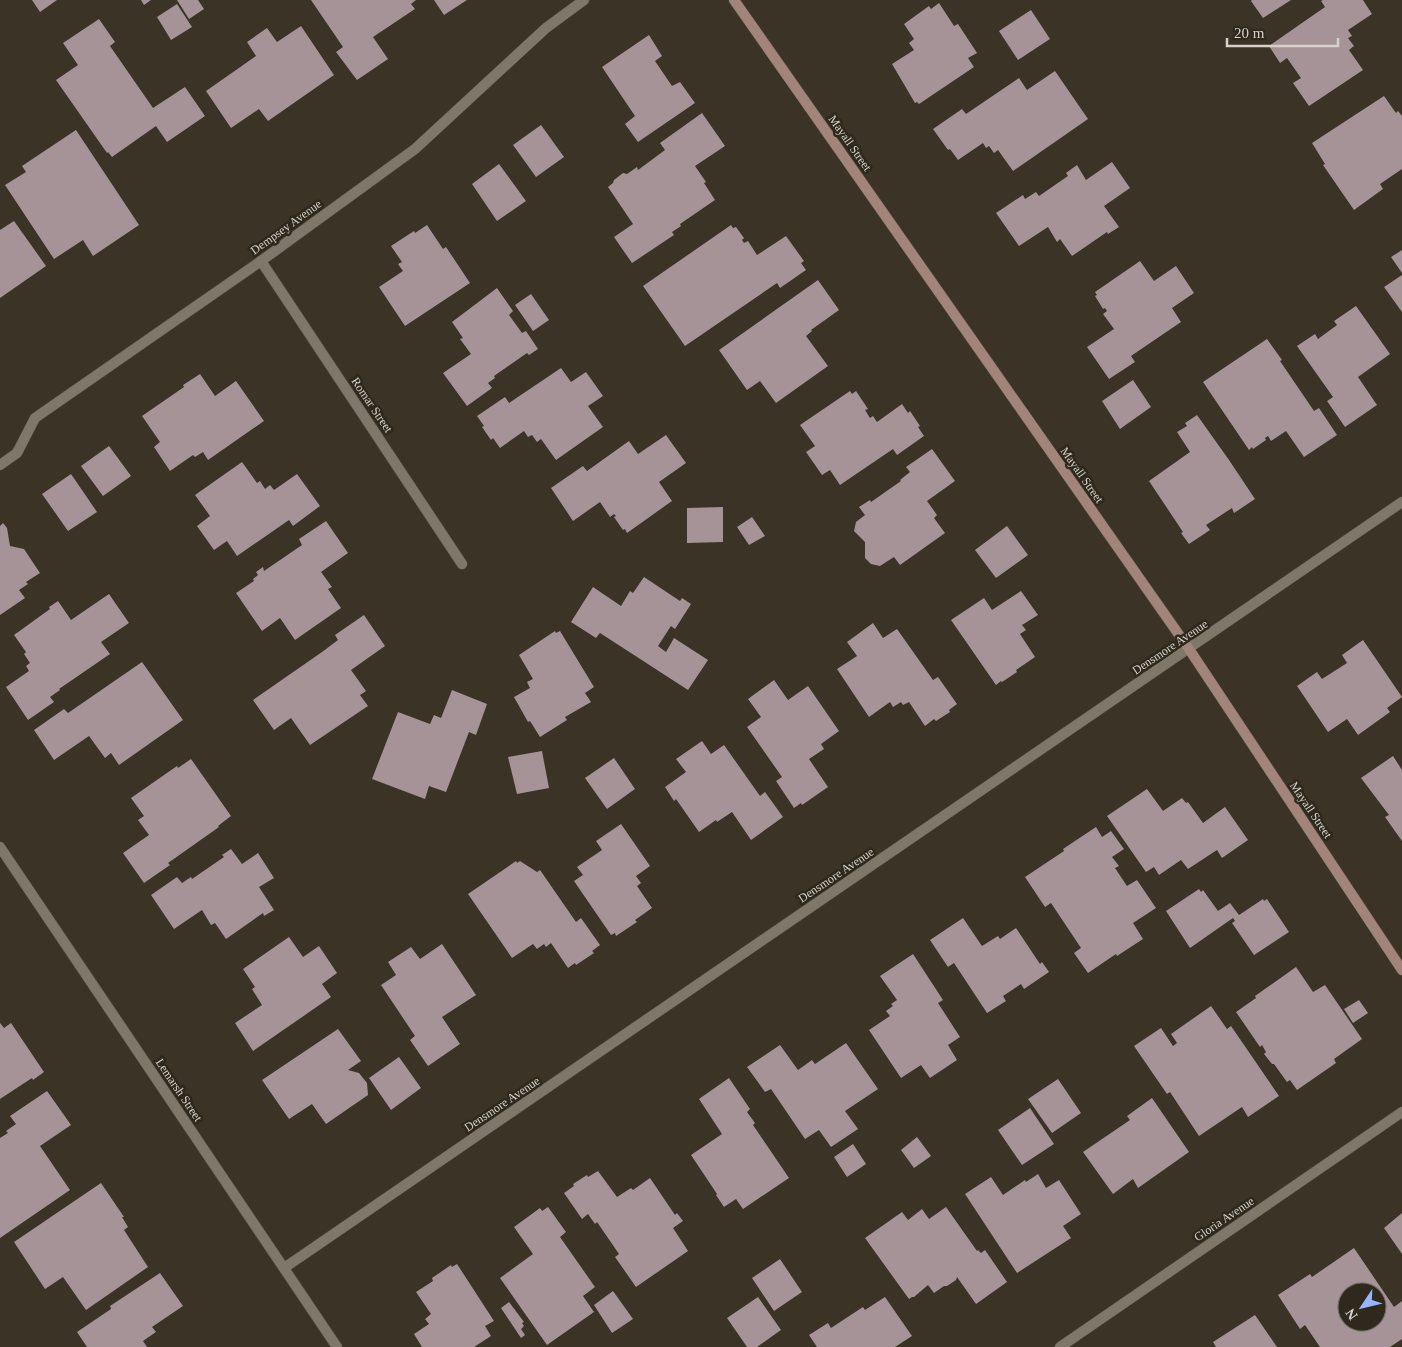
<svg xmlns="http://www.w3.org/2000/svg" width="1402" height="1347" viewBox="0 0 1402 1347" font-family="Georgia,serif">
<rect width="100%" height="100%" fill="#3a3326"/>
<g fill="#a59398" fill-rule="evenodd">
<path d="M32,0H57L40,12Z"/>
<path d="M141,0H151L144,5Z"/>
<path d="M177,0H198L204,9L189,19Z"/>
<path d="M311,0H416L411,4L415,9L373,37L388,59L357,80L336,52L343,47Z"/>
<path d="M434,0H467L444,15Z"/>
<path d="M1252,0H1291L1263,18L1251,1Z"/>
<path d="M1323,0H1363L1372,14L1348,30L1352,36L1348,38L1354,46L1349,50L1363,70L1309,106L1293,83L1301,78L1287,58L1280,63L1269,46L1325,7L1321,1Z"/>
<path d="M939,3L954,26L958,24L977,53L968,58L974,67L919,104L917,102L915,103L892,64L914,50L909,43L914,39L904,24L929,6L931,9Z"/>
<path d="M177,4L192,27L171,40L157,17Z"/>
<path d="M1031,10L1050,39L1018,60L999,31Z"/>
<path d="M99,19L115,42L110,46L153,108L185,87L205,116L167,142L156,126L112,157L108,152L107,153L56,80L78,65L63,43Z"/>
<path d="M301,26L334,75L268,121L259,109L231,128L206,91L256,56L247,42L267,28L277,42Z"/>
<path d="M649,35L662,56L655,61L672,86L680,82L695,103L638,142L625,124L635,116L602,67Z"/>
<path d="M1055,71L1088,119L1013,171L998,150L994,153L989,146L986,148L983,143L958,160L950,149L948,150L933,129L962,109L966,114L1019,78L1027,90Z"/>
<path d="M1384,96L1396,113L1398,111L1402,116V169L1380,184L1383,189L1354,210L1323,165L1325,164L1312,143Z"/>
<path d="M702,113L725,146L695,166L706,182L704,183L715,200L680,224L681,226L672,232L674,235L632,263L614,237L633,224L608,187L613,183L614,180L623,173L627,174L637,167L638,170L665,150L660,143Z"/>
<path d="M541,125L564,157L536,177L513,145Z"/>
<path d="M76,130L139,225L93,256L83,240L54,259L5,185L26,172L22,166Z"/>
<path d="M1112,162L1130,188L1104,206L1119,227L1108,234L1107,232L1072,256L1060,239L1057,242L1048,227L1019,246L996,213L1023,195L1025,199L1036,192L1039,196L1068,176L1066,173L1077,165L1086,180Z"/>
<path d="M499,164L526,201L497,221L472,184Z"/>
<path d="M14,221L46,266L0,298V230Z"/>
<path d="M427,225L443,249L446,247L470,283L405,326L379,287L403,271L398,264L402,262L391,246L414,231L415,233Z"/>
<path d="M731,225L733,228L736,227L744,238L742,240L744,243L748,241L757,255L786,236L804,261L801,263L806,270L780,288L777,283L685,346L643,286Z"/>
<path d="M1402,250V273L1391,257Z"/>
<path d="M1140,261L1154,281L1176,266L1194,293L1172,308L1181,322L1131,356L1135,362L1109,379L1087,347L1114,329L1103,314L1107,311L1105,308L1103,309L1095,296L1097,295L1095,292Z"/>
<path d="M1402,275V312L1384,287Z"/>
<path d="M818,280L839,310L811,330L812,331L806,336L828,366L776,403L760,381L747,390L719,350Z"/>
<path d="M497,288L513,311L509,315L522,333L526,331L538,349L529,355L527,353L494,376L495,378L488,383L492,388L467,406L443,373L471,354L460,339L463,338L452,322Z"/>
<path d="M531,294L549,320L533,331L515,305Z"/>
<path d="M1356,306L1390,354L1358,377L1377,405L1345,427L1327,401L1333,397L1297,346L1315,334L1318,339L1337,325L1334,321Z"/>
<path d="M1267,339L1282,360L1280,361L1314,411L1319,408L1337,435L1304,457L1286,431L1271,441L1268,436L1265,438L1266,440L1253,449L1252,447L1249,450L1203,382Z"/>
<path d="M561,368L571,382L586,372L603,396L588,406L603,427L556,460L541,439L537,442L532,435L528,437L524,431L500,448L493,438L491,440L482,427L484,426L477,416L505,397L509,403Z"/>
<path d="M200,374L215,396L236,381L264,421L208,460L203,452L195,457L193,455L170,471L154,447L160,442L142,416L184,387L183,385Z"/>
<path d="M1133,380L1151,407L1120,429L1102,401Z"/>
<path d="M850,391L852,394L856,391L868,409L865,410L870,418L873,416L877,422L902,404L908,413L910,411L920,426L918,427L924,436L897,455L893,449L840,485L830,470L822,475L806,452L815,446L800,425Z"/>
<path d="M1197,415L1229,460L1255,499L1234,513L1232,508L1206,525L1210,530L1189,544L1181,533L1183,532L1149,481L1190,452L1177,432L1187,426L1185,423Z"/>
<path d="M666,435L686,463L659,482L672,501L627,533L625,529L623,530L614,517L616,516L614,514L610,517L600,502L573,521L551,488L583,466L587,471L629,441L638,454Z"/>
<path d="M109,446L131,476L103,496L81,466Z"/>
<path d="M932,449L955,481L927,501L937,515L934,518L945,533L900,565L894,557L880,566L871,564L865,558V542L854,531L856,522L865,515L859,507L870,500L871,502L901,481L900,480L910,472L906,467Z"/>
<path d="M242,462L257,483L260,481L265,489L270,485L274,490L297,474L320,506L293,526L289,520L237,556L227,541L214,550L197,526L210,516L195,495Z"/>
<path d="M71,474L97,512L68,531L42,494Z"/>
<path d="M723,507V542L687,543V508Z"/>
<path d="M752,517L765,536L749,545L737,527Z"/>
<path d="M326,521L348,553L321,572L332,587L328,589L341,608L295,640L280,618L262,631L236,593L254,581L253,579L258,575L256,572L263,567L264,571L302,545L299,539Z"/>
<path d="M3,523L7,528L10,546L24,549L40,573L26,582L28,584L19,590L25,598L0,615V526Z"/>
<path d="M1007,526L1028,555L996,578L975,550Z"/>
<path d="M644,577L680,601L682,598L691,604L675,629L671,626L658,646L666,652L674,638L708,660L688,690L600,633L596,638L571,622L593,587L621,606L630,591L633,593Z"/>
<path d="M1021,591L1038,615L1022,625L1026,630L1020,634L1035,657L1016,670L1017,672L1002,682L1001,681L996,685L951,620L984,598L992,610Z"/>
<path d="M109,594L129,623L101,642L110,654L59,689L60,690L50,697L54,702L28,720L6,687L29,671L26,666L30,663L24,654L26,652L14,635L50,609L49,607L58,601L71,620Z"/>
<path d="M364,615L385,646L351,670L366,691L360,695L368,706L310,745L291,718L274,730L253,700L322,652L338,640L335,635Z"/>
<path d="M873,623L883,638L897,629L933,680L938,677L957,704L949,710L950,712L936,721L934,719L925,726L909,702L903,705L901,702L893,707L890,702L869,717L837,669L857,656L847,642Z"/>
<path d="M555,631L556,633L560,631L594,687L585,693L591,702L565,717L567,720L540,737L530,721L528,722L514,697L530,688L527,682L533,679L519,655Z"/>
<path d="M1363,640L1402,697L1387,708L1390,712L1358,735L1347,719L1328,732L1297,686L1317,672L1322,679L1347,663L1342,655Z"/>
<path d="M142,662L183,720L119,765L111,753L105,758L89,736L54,760L34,730L64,709L68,713Z"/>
<path d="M774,680L788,700L808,686L839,731L821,744L824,749L809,759L828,787L802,805L801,803L794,808L776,781L782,777L747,727L761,717L748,699Z"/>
<path d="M452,690L487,704L476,735L469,732L446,792L429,786L425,799L372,779L398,712L430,724L434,715L441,718Z"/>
<path d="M702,741L711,754L724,745L760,796L765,792L783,817L751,840L732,812L717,822L716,820L699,832L676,799L674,801L665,787L686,772L676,759Z"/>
<path d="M542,751L549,788L517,794L508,757Z"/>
<path d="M1393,756L1402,770V841L1385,817L1389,815L1361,778Z"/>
<path d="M614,758L635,789L607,809L585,778Z"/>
<path d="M191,759L231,816L218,826L219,827L168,863L170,865L144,883L123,853L149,835L138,820L144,816L131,798L177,766L178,768Z"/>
<path d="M1147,789L1163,811L1182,798L1186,803L1188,802L1203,823L1225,807L1248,840L1222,858L1217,850L1188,869L1181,860L1159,875L1154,867L1146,872L1107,816Z"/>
<path d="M621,824L650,866L636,876L641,883L637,886L652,908L635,920L637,922L616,936L615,933L611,935L574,881L583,875L577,867L602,850L596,841Z"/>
<path d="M1096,827L1102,837L1111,831L1124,849L1112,857L1119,866L1115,868L1127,886L1137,880L1156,908L1133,923L1143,939L1117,956L1116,954L1088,973L1074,953L1081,948L1051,903L1045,907L1025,877L1064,851L1063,849Z"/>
<path d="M231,849L242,864L258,853L274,878L259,887L274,910L264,916L263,913L226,939L215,923L211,925L202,910L174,929L151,895L177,877L182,883L191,877L192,879L224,857L222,855Z"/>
<path d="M516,861L517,863L520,861L537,872L540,870L576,922L581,918L600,945L592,951L594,953L576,965L575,963L568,968L551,943L546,947L544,944L537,949L533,944L512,958L468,894Z"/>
<path d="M1199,889L1201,892L1203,890L1218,911L1230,903L1239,915L1263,899L1264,901L1267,899L1289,932L1254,955L1232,923L1235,921L1233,918L1190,948L1166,911Z"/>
<path d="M963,918L982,946L998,936L1000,939L1016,928L1040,964L1042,962L1049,972L1024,989L1021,984L1003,996L1006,1001L987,1013L954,963L948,967L930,940Z"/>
<path d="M289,937L303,957L319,946L337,973L322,984L331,997L253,1051L235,1023L262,1005L252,989L255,987L243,969Z"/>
<path d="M442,944L476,995L442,1017L460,1044L428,1066L410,1040L415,1036L381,985L396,975L388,962L411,947L420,959Z"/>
<path d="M913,954L943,1000L938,1003L960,1037L948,1045L957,1060L930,1078L921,1065L901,1078L869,1030L890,1016L886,1011L893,1006L891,1004L897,1000L880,976Z"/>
<path d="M1296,967L1313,992L1325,985L1362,1039L1334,1059L1336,1063L1297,1090L1290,1080L1287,1082L1274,1064H1272L1264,1054L1266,1052L1262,1045L1260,1047L1236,1012L1256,998L1255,996Z"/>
<path d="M1359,1000L1368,1013L1353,1023L1344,1009Z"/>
<path d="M1211,1006L1227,1029L1231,1026L1279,1096L1248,1117L1242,1107L1199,1136L1170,1092L1167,1094L1134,1046L1161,1028L1173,1046L1177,1043L1171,1034Z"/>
<path d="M0,1023L4,1028L11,1023L44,1072L33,1080L32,1078L0,1099Z"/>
<path d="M338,1029L361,1061L348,1070L359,1073L367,1083L368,1095L326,1124L312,1104L289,1119L262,1080Z"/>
<path d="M846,1043L878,1089L845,1111L858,1129L831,1147L819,1130L805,1139L771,1089L765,1092L747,1067L780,1045L798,1070L812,1060L815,1064Z"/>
<path d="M399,1057L421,1088L391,1110L369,1078Z"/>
<path d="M729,1078L750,1109L747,1112L755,1123L753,1125L789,1178L743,1209L736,1199L724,1207L716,1195L717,1194L691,1155L722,1134L699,1099Z"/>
<path d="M1058,1079L1081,1113L1052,1133L1028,1099Z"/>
<path d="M47,1091L71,1125L40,1146L70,1190L0,1238V1138L8,1133L6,1131L16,1124L10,1116Z"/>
<path d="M1152,1098L1189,1152L1138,1188L1133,1179L1113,1194L1083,1152L1130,1120L1127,1116Z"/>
<path d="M1030,1108L1054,1144L1022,1165L998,1130Z"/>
<path d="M917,1137L931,1156L914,1168L901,1150Z"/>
<path d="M853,1144L866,1164L847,1177L834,1157Z"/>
<path d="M598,1171L617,1197L631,1188L633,1190L650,1178L675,1215L677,1213L683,1221L673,1228L688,1251L636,1287L615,1257L619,1254L597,1222L595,1224L588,1214L582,1219L564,1193L574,1186L573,1184L587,1175L588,1177Z"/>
<path d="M1038,1174L1046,1188L1059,1180L1081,1214L1063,1226L1071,1238L1017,1273L965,1194L991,1177L1003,1195L1025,1180L1026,1182Z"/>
<path d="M101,1183L124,1217H122L128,1227L124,1230L148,1267L86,1310L63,1277L45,1289L14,1242Z"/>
<path d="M548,1207L566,1232L560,1237L595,1287L583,1296L594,1312L547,1345L500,1278L533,1254L514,1227L540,1208L542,1211Z"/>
<path d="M946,1207L977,1251L978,1250L981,1253L985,1250L1007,1282L976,1304L957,1277L956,1280L947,1286H944L934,1293L928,1285L914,1297H912L909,1299L865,1238L902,1212L908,1220L922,1209L929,1219Z"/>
<path d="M1402,1213V1254L1384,1228Z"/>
<path d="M1354,1248L1394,1307L1402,1301V1339L1390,1347H1320L1305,1325L1300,1329L1278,1295L1310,1274L1312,1277ZM1347,1292H1377V1322H1347Z"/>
<path d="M780,1259L802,1292L774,1311L752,1278Z"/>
<path d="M457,1264L494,1321L485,1326L491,1336L474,1347H422L414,1334L429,1324L425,1319L431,1314L416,1292L433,1281L432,1278L451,1265L452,1267Z"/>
<path d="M160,1273L183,1306L152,1327L156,1332L143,1341L147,1347H87L77,1332L111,1309L110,1306Z"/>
<path d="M613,1291L633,1319L612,1333L594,1305Z"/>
<path d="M758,1297L781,1330L757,1347H747L727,1318Z"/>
<path d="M885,1297L912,1336L895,1347H817L809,1335L828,1323L831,1328L863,1307L865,1310Z"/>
<path d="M509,1302L524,1322L522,1323L524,1326L521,1329L525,1335L521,1338L501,1308Z"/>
<path d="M1255,1315L1277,1347H1216L1213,1342Z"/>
</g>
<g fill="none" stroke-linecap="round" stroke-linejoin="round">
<defs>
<g id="street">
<path d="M261,261L462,564"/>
<path d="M0,465L17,453L35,418L261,261L415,149L546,28L584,0"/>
<path d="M0,847L337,1347"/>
<path d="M284,1268L1402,502"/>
<path d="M1060,1347L1402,1112"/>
</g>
<path id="secondary" d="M734,0L1189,649L1402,970"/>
</defs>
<use href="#street" stroke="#575247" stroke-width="11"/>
<use href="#secondary" stroke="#575247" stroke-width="11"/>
<use href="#street" stroke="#7f786a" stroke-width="10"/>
<use href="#secondary" stroke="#a3847b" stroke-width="10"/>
</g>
<g text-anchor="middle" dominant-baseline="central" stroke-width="5" stroke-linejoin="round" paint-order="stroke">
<g font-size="12" fill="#d6d2ca" stroke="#2f291d">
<text transform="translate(850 143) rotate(55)">Mayall Street</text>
<text transform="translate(286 227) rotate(-36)">Dempsey Avenue</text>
<text transform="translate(372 405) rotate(56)">Romar Street</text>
<text transform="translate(1082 475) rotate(55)">Mayall Street</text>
<text transform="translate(1170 647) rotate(-34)">Densmore Avenue</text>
<text transform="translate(1311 810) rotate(56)">Mayall Street</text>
<text transform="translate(836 875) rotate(-34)">Densmore Avenue</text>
<text transform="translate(179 1090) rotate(56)">Lemarsh Street</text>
<text transform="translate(502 1104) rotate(-34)">Densmore Avenue</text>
<text transform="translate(1224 1219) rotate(-34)">Gloria Avenue</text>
</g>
</g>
<g transform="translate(1362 1307) rotate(235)"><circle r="24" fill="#2f291d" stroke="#726d62"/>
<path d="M0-4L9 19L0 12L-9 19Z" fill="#95b6fd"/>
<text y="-8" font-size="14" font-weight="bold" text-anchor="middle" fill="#d6d2ca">N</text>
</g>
<path d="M1227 38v8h111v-8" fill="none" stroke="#d6d2ca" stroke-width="2.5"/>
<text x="1234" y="38" font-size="15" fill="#d6d2ca" stroke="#2f291d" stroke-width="4" paint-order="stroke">20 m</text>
</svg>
